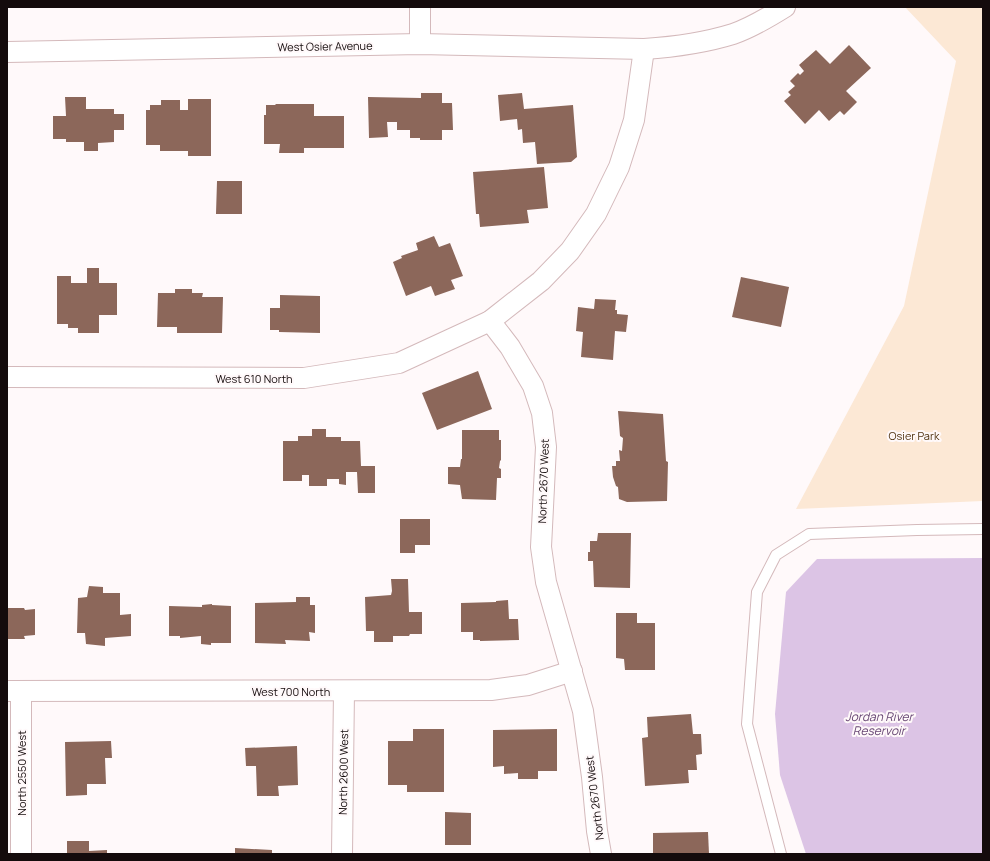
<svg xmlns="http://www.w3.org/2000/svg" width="990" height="861" viewBox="0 0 990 861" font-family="Manrope,sans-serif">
<rect width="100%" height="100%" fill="#fff9fa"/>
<path fill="#fce8d5" d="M905,7H983V501L796,509L904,306L956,61Z"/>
<path fill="#dcc4e5" d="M983,558V854H806L780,775L775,714L786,592L817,559Z"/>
<g fill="#8c675a">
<path d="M849,45L871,68L846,91L857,102L844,115L840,111L829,121L819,110L805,124L784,101L791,95L788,92L795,86L790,81L798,73L800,75L804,71L799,65L816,50L830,64Z"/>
<path d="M421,93H442V103H452L453,130H442V140H420V138H410V130H397V122H387L388,137L369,138L368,97L421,98Z"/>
<path d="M522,93L524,109L573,105L577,157L571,162L537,164L535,142L523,143L522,129L518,130L517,119L500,121L498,95Z"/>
<path d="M65,97H86V109H114V114H124V130H114V142L98,143V151H84V142H66V139H53V116H66Z"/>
<path d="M188,99H211V156H188V151H160V145H146V110H150V105H161V100H180V110H188Z"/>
<path d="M276,104H314V116H344V148H304V153H279L280,144H264V115H266V105H275Z"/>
<path d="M544,167L548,208L527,210L529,223L480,227L479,214H476L473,172Z"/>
<path d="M217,181H242V214H216Z"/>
<path d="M434,236L439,247L450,243L463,276L451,280L455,289L435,296L431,286L406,296L393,262L402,258L401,256L418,250L416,243Z"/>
<path d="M87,268H99V283H117V315H99V333H78V328H68V324H57V276H71V283H87Z"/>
<path d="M741,277L789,287L781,327L732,317Z"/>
<path d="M175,289H192V293H203L202,297H223L222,333H177V327H157L158,293H175Z"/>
<path d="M280,295L320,296V333L279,332V330H270V308H280Z"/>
<path d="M595,299L616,300L615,310H617V314L628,315L626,332L615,331L613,360L581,357L583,332L576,331L578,307L594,309Z"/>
<path d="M478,371L492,409L437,430L422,393Z"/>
<path d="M618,411L663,414L666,461L668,462L667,501L627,502L619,499L618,487L616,486L613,477L612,466H616V461H620L619,450L622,451L623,438L620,436Z"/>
<path d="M312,429H326V437H341V441H360L361,466H375V493H358L357,472H346V485L339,484V479H327V486H309V475H302V481H283V441H298V436H312Z"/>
<path d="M462,430H499V440H501V460L500,461L499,468L501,469V478H497L496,500L462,499L460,485L448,484V467H460L461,459H462Z"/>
<path d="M400,519H430V545H415V553H400Z"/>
<path d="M598,533H631L630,588L594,587L593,561H588V552H590V541H597Z"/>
<path d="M391,579H408L409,612H422V634H410L409,636H393V642H374V631H366L365,597L391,595L392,591Z"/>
<path d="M89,586L103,587V593H120V615L131,614V636L105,638V646L86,644L85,633H77L78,598L87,597Z"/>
<path d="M296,597H310V605H315V633L309,632L310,641L285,640L286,644L255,643V603L296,602Z"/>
<path d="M508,600L509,619H518L519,640L480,641V640H473V632H461V603L496,602V601Z"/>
<path d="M212,604V605L231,606V643H211V645L201,644V636L180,638V636H169V606L202,607V605Z"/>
<path d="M7,608H24L25,610L35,609V635L24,636L25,639H8V637H7Z"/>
<path d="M616,613H637V623H655V670H625L624,659L616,658Z"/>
<path d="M691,714L693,734H701L702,754L696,755L697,770H688L689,783L645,786L642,738L648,737L647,717Z"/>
<path d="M413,729H444V792H407V785H388V741H413Z"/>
<path d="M557,729V771H538V779H518V773L504,774V766L493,767V730Z"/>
<path d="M111,741L112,758H105L106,784H87V795L66,796L65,742Z"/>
<path d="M297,746L298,785L278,786L279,796H257L256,766H246L245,748Z"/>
<path d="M445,812L471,813V845H445Z"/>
<path d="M708,832L709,854H653V833Z"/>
<path d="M67,841H89V851L107,850V854H67Z"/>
<path d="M235,848L272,850V854H235Z"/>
</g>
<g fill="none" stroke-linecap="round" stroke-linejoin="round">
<defs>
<path id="lane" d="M781,854L747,724L757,592L776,555L809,534L917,530L983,529"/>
<g id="street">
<path d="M420,44V7"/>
<path d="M7,52L420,44L644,49C674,47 704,43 733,34C751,28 769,17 785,7"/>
<path d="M490,321L510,347L533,386L542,413L546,447L541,547L546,582L583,711L592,777L597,831L601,854"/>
<path d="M7,377L304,378L399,363L490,321L541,281L570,251L596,214L619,167L634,120L644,49"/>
<path d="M7,691L491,690L528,685L572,671"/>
<path d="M21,691V854"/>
<path d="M342,854L344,691"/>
</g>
</defs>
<use href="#lane" stroke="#d4b9bb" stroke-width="12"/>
<use href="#street" stroke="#d4b9bb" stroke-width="22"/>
<use href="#lane" stroke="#fff" stroke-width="10"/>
<use href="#street" stroke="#fff" stroke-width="20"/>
</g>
<g text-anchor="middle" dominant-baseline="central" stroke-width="4" stroke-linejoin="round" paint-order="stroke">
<g font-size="11" fill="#140b0c" stroke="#fff9fa">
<text transform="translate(325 46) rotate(-1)">West Osier Avenue</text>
<text x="254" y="378">West 610 North</text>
<text transform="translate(543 481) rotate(-88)">North 2670 West</text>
<text x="291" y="691">West 700 North</text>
<text transform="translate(343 772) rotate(-89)">North 2600 West</text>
<text transform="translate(21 773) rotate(-90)">North 2550 West</text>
<text transform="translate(594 798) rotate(-97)">North 2670 West</text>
</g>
<g font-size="11" fill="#513310" stroke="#fff9fa">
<text x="914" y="435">Osier Park</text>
</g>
<g font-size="12" font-style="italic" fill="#684774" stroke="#fff9fa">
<text x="879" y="716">Jordan River<tspan x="879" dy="14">Reservoir</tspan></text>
</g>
</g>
<rect width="990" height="861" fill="none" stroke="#140b0c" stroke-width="16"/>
</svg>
